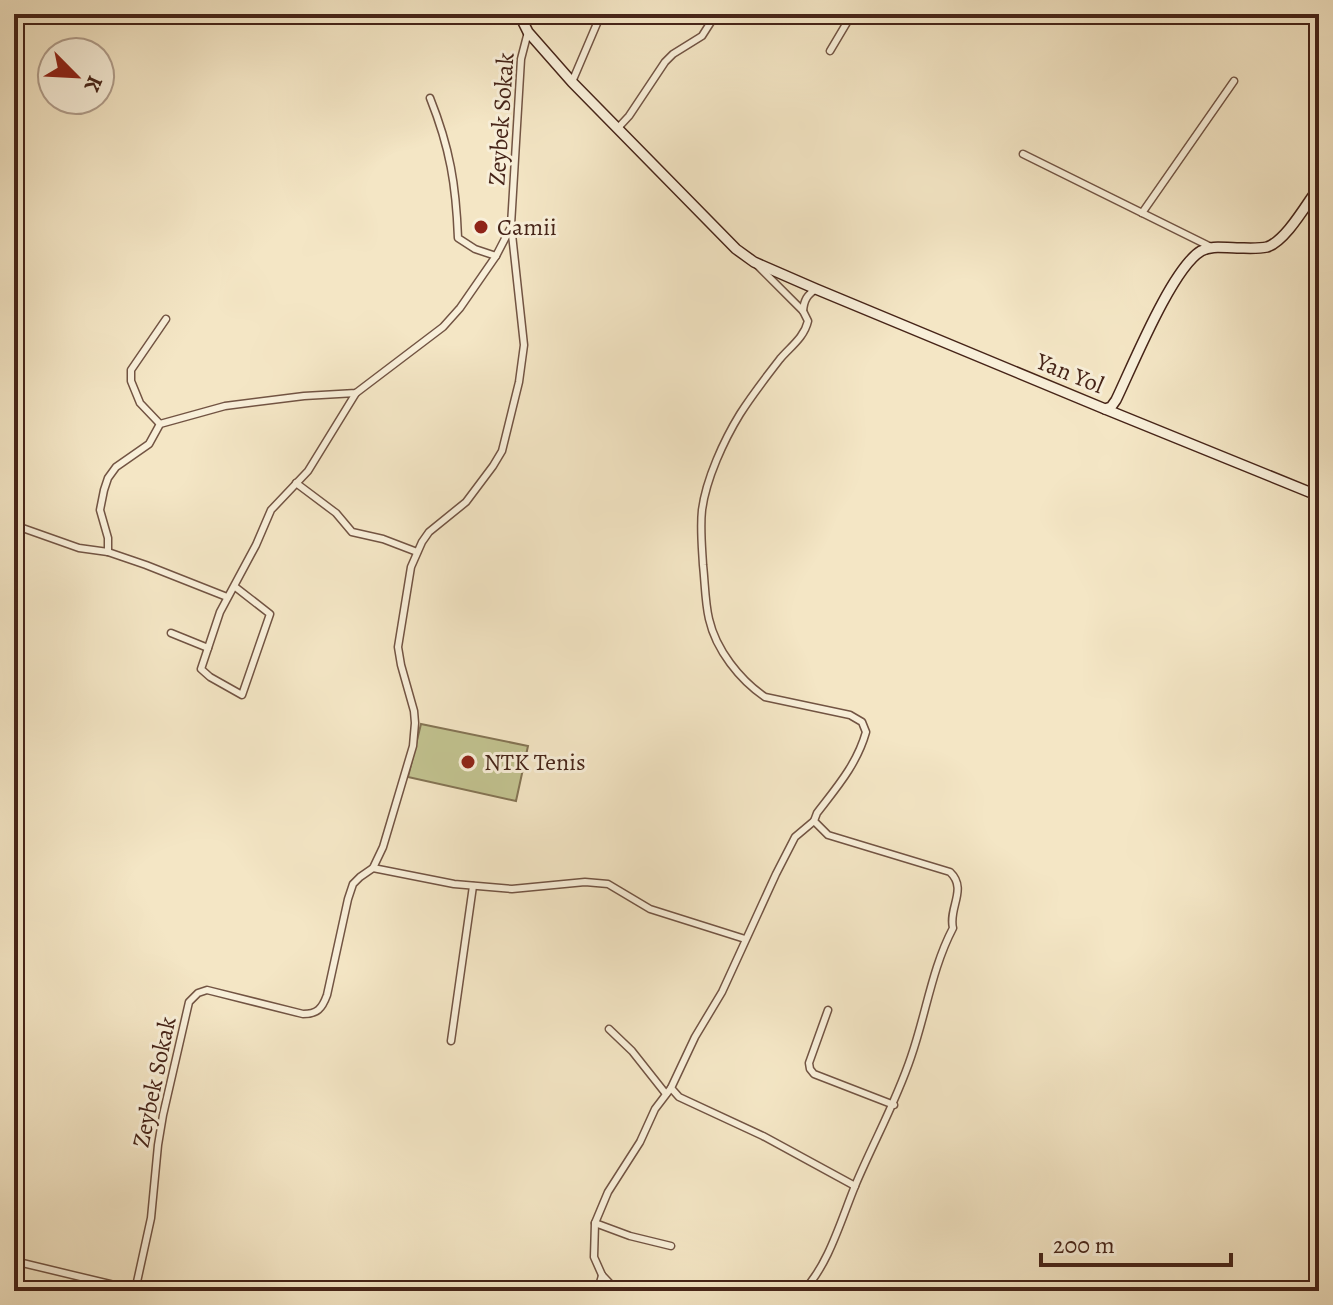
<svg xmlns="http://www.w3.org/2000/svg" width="1333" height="1305" viewBox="0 0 1333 1305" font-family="Alegreya,serif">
<rect width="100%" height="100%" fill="#f4e6c5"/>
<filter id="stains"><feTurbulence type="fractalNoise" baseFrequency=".0025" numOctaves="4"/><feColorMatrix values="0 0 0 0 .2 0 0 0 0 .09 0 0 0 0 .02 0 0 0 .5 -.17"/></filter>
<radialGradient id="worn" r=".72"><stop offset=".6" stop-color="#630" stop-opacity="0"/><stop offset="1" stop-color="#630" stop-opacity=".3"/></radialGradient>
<path fill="#c2c390" stroke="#847454" stroke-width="2" d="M421,724L528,746L516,801L408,777Z"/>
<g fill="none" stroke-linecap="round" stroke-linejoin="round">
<defs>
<g id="street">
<path d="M830,51L852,14"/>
<path d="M572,82L601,14"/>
<path d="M430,98C450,148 456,185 458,238L475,249L496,256"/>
<path d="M617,129L629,116L665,62L673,54L702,36L716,14"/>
<path d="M1023,154L1211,247"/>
<path d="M1142,213L1234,81"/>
<path d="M757,265L803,311L808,321C804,338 790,347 780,359C766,377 752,395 740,414C724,440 706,479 702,510C700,528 702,547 703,565C705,583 705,602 709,619C716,650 740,680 765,697L850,715L862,722L866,732C857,764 837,787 817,813L814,821L828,835L950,872C968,889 948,908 953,928C932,968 926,1014 911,1057C896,1102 873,1143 855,1186"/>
<path d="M803,311C804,300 807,295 816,289"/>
<path d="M160,424L140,403L131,381V370L166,319"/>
<path d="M296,483L336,513L352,532L383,539L417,552"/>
<path d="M14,525L79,548L108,552L146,565L227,597"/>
<path d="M108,552V538L100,510L104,490L108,478L116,467L149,444L160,424L225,406L304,396L356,393L443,327L460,308L496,256L510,229"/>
<path d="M234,586L270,614L242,695L210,677L201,669L220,612L256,545L271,510L308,471L356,393"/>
<path d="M171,633L208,648"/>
<path d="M373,868L454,884L512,889L585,882L608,884L650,909L745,939"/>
<path d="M828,1010L809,1063L810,1069L814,1074L894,1105"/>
<path d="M609,1029L632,1051L666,1094"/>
<path d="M451,1041L473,886"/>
<path d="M595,1223L630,1236L671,1246"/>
<path d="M14,1261L135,1290"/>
<path d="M529,1286C543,1287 586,1294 597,1287C601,1283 601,1280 602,1275"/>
<path d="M135,1291L151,1218L158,1145L163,1115L189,1002L198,993L207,990L303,1014C317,1014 322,1009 327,995L348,899L353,884L360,877L373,868L383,847L413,746L415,723L414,711L401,665L398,647L411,567L422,542L429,532L466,502L493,466L502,451L519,382L524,345L511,225L521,59L528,32"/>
<path d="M617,1291L602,1275L594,1257L595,1223L608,1192L640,1142L655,1109L671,1088"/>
<path d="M803,1291C828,1266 841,1220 855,1186L763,1136L679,1097L671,1088L695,1037L722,992L776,874L795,837L814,821"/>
</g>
<g id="secondary">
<path d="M519,14L528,32L572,82L736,249L754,262L816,289L1105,409L1111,407L1116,400C1132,367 1172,268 1201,251C1212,245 1224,248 1237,248C1246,248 1258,249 1267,247C1286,241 1307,203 1319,187"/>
<path d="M1105,409L1319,496"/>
</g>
</defs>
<use href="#street" stroke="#725443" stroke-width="9"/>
<use href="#secondary" stroke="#462418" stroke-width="12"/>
<use href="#street" stroke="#f8efd9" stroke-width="6"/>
<use href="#secondary" stroke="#f8efd9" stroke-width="9"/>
</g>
<g fill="#8f2418" stroke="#f8efd9" stroke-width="3">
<circle cx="481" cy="227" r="8"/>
<circle cx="468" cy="762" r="8"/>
</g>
<g text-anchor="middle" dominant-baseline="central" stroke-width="6" stroke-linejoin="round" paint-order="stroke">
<g font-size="24" fill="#462418" stroke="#f8efd9">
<text transform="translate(501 119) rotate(-86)">Zeybek Sokak</text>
<text transform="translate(1070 373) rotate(22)">Yan Yol</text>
<text transform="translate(154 1082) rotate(-78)">Zeybek Sokak</text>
</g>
<g font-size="24" fill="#462418" stroke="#f8efd9" text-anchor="start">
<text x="497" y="227">Camii</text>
<text x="484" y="762">NTK Tenis</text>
</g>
</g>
<rect width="1333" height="1305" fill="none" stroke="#f4e6c5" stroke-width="48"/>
<rect x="16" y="16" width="1301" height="1273" fill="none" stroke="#462418" stroke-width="4"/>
<rect x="24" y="24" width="1285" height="1257" fill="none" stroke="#462418" stroke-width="2"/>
<g transform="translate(76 76) rotate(114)"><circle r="38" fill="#f8efd9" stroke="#b19e8c" stroke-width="2"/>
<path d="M0-6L14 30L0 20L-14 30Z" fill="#8f2418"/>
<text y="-12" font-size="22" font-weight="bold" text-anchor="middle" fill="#462418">K</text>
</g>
<path d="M1041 1253v12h190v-12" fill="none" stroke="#462418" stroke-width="4"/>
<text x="1053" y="1253" font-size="24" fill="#462418" stroke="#f8efd9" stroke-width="6" paint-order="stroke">200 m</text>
<rect width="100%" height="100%" filter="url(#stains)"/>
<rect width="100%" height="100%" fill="url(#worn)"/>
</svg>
